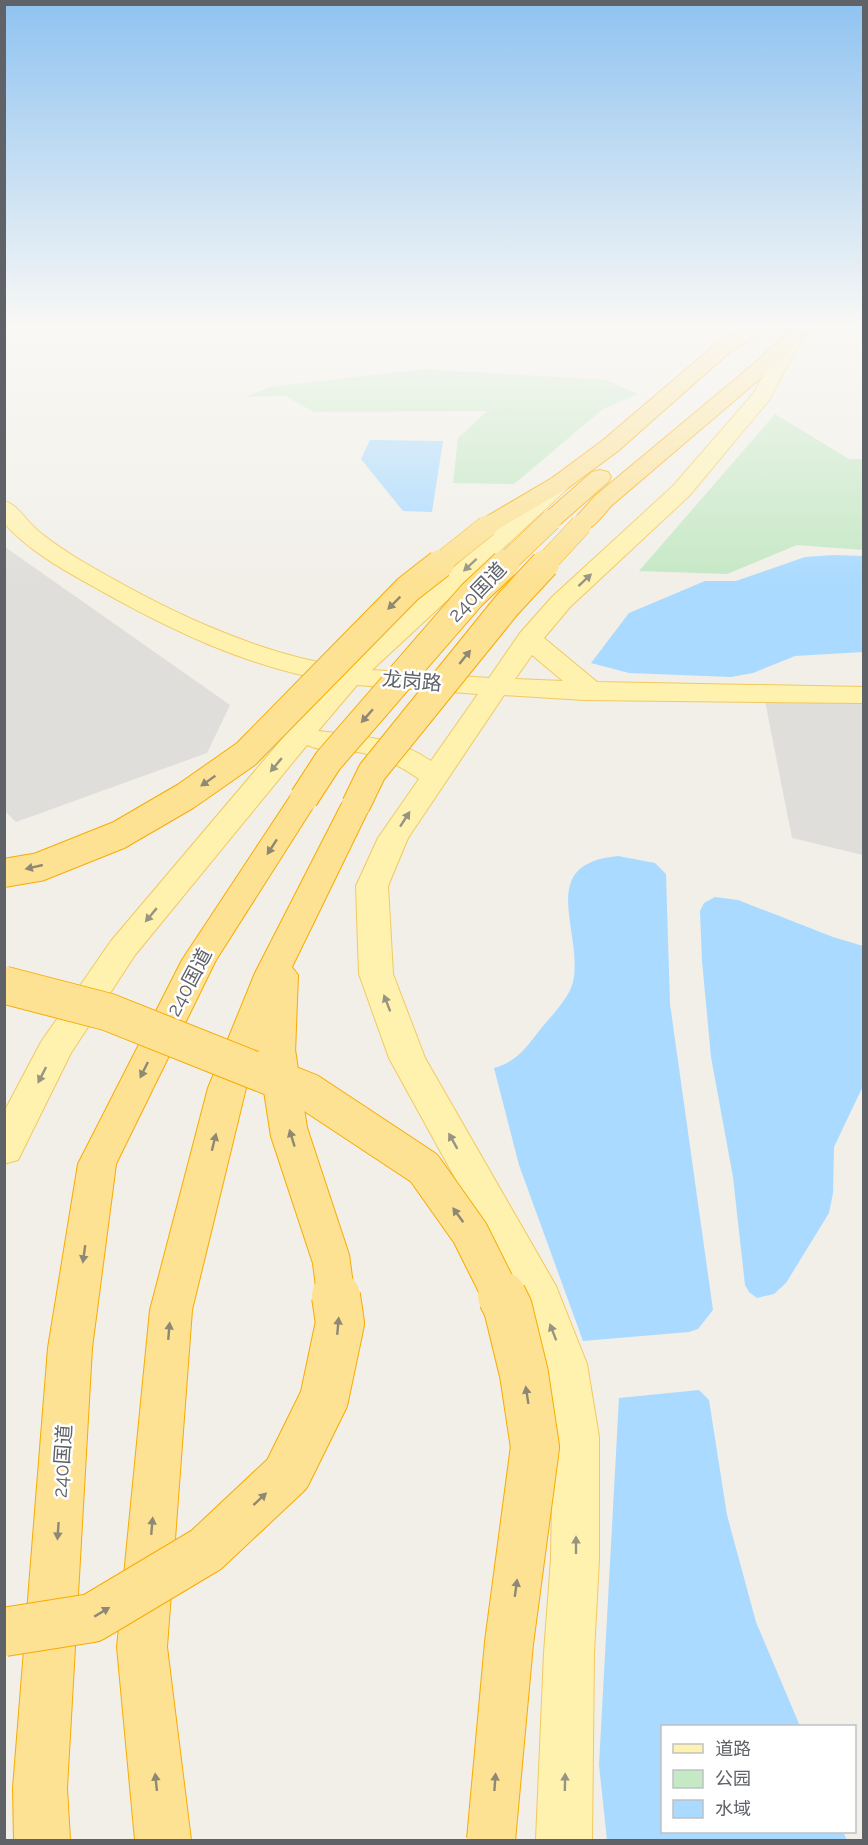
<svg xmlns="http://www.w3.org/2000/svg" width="868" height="1845" viewBox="0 0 868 1845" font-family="Raleway,'Noto Sans SC',sans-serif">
<rect width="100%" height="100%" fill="#f1efe8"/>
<g fill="#e0deda">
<path d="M5,547L230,705L207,753L16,822L4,810Z"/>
<path d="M765,701L863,702V855L792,838Z"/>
</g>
<g fill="#c5e8c5">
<path d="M424,369L606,380L638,394L603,409L514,484L453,483L458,438L487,411L314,412L285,396L246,397L270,387Z"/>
<path d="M775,414L849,459H863V550L797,545L727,574L639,571Z"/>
</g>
<g fill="#aadaff">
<path d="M370,440L443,441L432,512L403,511L361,459Z"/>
<path d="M834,555L863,556V652L795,656L753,673L731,677L629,673L591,663L629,613L705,581H736L805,557Z"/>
<path d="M618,856L655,863L666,874L670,1004L713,1310L698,1329L689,1332L583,1341L519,1165L494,1068C516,1062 526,1048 539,1031C550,1017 569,999 573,982C584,931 534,864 618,856Z"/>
<path d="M715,897L738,900L833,937L863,946V1086L834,1147L833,1193L829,1213L786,1283L774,1294L757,1298L749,1292L745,1285L733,1177L711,1057L702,961L700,911L704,903Z"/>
<path d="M699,1390L709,1400L727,1515L756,1622L800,1726H662V1832H843L847,1840H607L599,1765L619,1398Z"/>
</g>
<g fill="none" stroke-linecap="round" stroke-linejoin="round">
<defs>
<path id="major" d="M795,329L802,331L804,335L769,400L689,496L570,607L544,638L597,682L864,687V703L584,700L504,695L408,838L388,886L393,974L425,1058L556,1286L587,1364L599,1437V1559L594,1653L592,1840H536L544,1653L551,1559L553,1437L543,1364L515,1287L389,1058L359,974L356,886L378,838L419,779C402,767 383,757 363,753C345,749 324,753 307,745L135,955L71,1053L18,1160L4,1164V1112L41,1042L111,941L331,681C247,667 168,629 94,587C62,569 29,551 4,523V501C17,504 25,519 35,528C47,539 61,548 75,557C157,606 249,652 344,667L552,478L560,476L568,478L571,483L568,488L372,670L489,678L520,633L552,597L673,486L753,394L786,335L788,331ZM532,655L563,681L515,679ZM357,685L478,694L431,761C399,738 357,735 318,731Z"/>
<g id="highway">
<path d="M749,325H771L769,329L731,351L618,451L568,488L495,531L487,533L479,531L475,526L479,521L552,478L602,441L717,343Z"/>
<path d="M796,325H815L770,370L611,506C600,518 591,535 573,530L569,525L595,496L756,362Z"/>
<path d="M600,470L608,472L611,477L608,482L559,525L551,527L543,525L539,520L543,515L592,472Z"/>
<path d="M304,789L315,792L319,798L216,960L116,1164L92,1348L67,1788L70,1840H14L13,1788L48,1348L78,1164L182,960L293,792Z"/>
<path d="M356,796L367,799L371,805L292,967L298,975L295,1054L290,1063L277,1066L264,1063L259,1052L246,1088L192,1310L167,1647L191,1840H135L117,1647L150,1310L208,1088L255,973L341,805L345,799Z"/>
</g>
</defs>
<use href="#major" stroke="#f2c960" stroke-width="2"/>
<use href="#highway" stroke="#f9ab00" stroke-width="2"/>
<use href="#major" fill="#fff2af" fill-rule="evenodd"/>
<use href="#highway" fill="#fde293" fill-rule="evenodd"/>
<defs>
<g id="highway-bridge-far3">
<path d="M438,565L487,526"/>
<path d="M504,565L551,520"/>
<path d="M544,565L581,525"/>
</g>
<g id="highway-bridge-far2">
<path d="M304,798L328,761L472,595L505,564"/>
<path d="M356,805L372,772L507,605L545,564"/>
<path d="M4,873L39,867L119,835L186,796L246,754L408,589L440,564"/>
</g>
<g id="highway-bridge-far1">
<path d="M4,985L108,1012L309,1092L424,1168L470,1233L502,1297"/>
<path d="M277,1054L289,1132L331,1259L336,1297"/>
</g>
<g id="highway-bridge">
<path d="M4,1632L92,1618L206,1550L287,1474L324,1399L340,1323L336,1296"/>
<path d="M491,1840L509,1643L535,1447L524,1374L508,1308L502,1296"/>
</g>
</defs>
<use href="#highway-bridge-far3" stroke="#f9ab00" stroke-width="22" stroke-linecap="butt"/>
<use href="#highway-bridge-far2" stroke="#f9ab00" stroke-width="30" stroke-linecap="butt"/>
<use href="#highway-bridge-far1" stroke="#f9ab00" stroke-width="39" stroke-linecap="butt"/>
<use href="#highway-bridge" stroke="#f9ab00" stroke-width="50" stroke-linecap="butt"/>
<use href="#highway-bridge-far3" stroke="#fde293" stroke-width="21"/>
<use href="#highway-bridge-far2" stroke="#fde293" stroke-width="28"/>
<use href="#highway-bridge-far1" stroke="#fde293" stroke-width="37"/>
<use href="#highway-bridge" stroke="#fde293" stroke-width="48"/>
</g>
<defs><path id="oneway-solid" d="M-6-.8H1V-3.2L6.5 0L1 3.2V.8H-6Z" transform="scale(1.5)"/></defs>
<g fill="#979581">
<use href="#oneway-solid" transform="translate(470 565) rotate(137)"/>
<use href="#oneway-solid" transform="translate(585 580) rotate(-43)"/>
<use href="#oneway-solid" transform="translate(276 765) rotate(130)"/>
<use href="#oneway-solid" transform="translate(405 819) rotate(-57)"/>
<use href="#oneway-solid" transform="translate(151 915) rotate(130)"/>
<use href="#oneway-solid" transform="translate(387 1003) rotate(-111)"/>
<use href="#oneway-solid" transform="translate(42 1075) rotate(117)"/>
<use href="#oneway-solid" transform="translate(453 1141) rotate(-119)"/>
<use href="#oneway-solid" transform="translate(553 1332) rotate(-111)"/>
<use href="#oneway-solid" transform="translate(576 1545) rotate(-90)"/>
<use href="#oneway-solid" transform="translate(565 1782) rotate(-89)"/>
</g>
<g fill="#8e8975">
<use href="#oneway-solid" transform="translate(394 603) rotate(135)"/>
<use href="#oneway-solid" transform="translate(465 657) rotate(-51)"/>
<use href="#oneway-solid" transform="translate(367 716) rotate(131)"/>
<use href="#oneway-solid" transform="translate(208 781) rotate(145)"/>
<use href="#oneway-solid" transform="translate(272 847) rotate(123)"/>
<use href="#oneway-solid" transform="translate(34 867) rotate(167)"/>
<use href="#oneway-solid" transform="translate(144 1070) rotate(116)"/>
<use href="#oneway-solid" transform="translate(292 1138) rotate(-107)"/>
<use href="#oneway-solid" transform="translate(214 1142) rotate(-76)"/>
<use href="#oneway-solid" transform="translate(458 1215) rotate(-126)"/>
<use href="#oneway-solid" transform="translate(84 1254) rotate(98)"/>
<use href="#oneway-solid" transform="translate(338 1326) rotate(-85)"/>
<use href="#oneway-solid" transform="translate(169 1331) rotate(-85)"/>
<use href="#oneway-solid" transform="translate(527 1395) rotate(-99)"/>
<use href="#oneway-solid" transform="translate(260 1499) rotate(-43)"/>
<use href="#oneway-solid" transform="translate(152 1526) rotate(-85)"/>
<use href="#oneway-solid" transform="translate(58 1531) rotate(94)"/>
<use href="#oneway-solid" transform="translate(516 1588) rotate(-82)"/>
<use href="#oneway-solid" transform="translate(102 1612) rotate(-31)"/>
<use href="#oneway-solid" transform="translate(156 1782) rotate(-96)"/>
<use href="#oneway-solid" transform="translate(495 1782) rotate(-86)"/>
</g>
<linearGradient id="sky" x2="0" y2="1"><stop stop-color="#8fc3f1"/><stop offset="0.56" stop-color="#f9f8f5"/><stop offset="1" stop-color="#f9f8f5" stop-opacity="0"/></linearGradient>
<rect width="868" height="583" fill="url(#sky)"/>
<g text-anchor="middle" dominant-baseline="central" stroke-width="5" stroke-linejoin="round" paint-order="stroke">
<g font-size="20" fill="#5f6368" stroke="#fff">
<text transform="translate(477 592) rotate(-46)">240国道</text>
<text transform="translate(412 681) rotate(5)">龙岗路</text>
<text transform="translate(189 982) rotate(-62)">240国道</text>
<text transform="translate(62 1461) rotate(-86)">240国道</text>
</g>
</g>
<rect width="868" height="1845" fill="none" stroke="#5f6368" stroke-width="12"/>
<rect x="661" y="1725" width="195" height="108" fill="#ffffff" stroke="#bfc1c3" stroke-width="1.5"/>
<rect x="673" y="1744" width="30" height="9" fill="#fff2af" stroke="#bfc1c3" stroke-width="1.5"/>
<text x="715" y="1755" font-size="18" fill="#5f6368">道路</text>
<rect x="673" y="1770" width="30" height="18" fill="#c5e8c5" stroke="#bfc1c3" stroke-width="1.5"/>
<text x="715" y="1785" font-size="18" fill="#5f6368">公园</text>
<rect x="673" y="1800" width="30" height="18" fill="#aadaff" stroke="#bfc1c3" stroke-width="1.5"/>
<text x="715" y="1815" font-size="18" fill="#5f6368">水域</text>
</svg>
